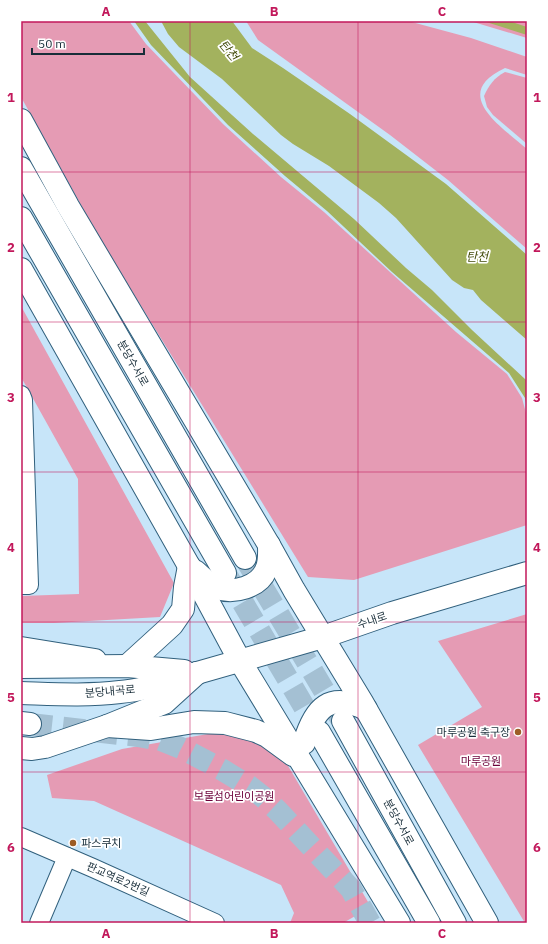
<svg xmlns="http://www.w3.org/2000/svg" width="548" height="944" viewBox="0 0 548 944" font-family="'IBM Plex Sans','Noto Sans KR',sans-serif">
<rect width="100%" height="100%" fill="#c7e5f9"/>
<g fill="#e59bb4">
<path d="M21,21H129L146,44L223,124L281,177L324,212L456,332L507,374L522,398L527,417V525L354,580L308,577L101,241L21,97Z"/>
<path d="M246,21H408L471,38L527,57V75L505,68C449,94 502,127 527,149V249L448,180L390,135L258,40Z"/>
<path d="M470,21H527V38Z"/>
<path d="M505,72L527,78V144L493,115L487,107L484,96C489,85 494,78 505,72Z"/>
<path d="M21,306L174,583L160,617L54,623H21V596L79,594L78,479L21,377Z"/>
<path d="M527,614V923H525L418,745L482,707L438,641Z"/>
<path d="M225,731L248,736L284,759L371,907L343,923H290L294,913L281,885L94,801L52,798L47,775L122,749Z"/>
</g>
<g fill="#a3b25e">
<path d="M134,21H145L190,77L253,134L354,219L406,268L432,290L472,330L525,379L527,381V408L525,398L509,373L392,272L327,211L285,176L228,125L151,45Z"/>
<path d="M161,21H232L252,48L283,68L350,114L446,184L527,255V340L481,300L473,290L464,288L452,280L396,218L379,203L329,166L293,144L281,135L222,79L179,47L168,34Z"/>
<path d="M483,21H509L527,27V35Z"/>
</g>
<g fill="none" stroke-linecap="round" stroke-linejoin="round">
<g stroke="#a4c0d3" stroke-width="22" stroke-dasharray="22 11" stroke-linecap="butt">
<path d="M245,558L341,719"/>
<path d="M226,574L319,732"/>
<path d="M30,724L138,736L161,740L181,748L221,769L249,786L263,797L277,810L351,889L370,923"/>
</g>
<defs>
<g id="street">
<path d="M21,395L23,400L29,585H21"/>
<path d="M21,837L93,868L215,923"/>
<path d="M39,923L67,857"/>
</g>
<path id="secondary" d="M197,673L323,637L392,613L527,573"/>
<g id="primary">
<path d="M21,648L95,660"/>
<path d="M21,748L32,749L45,747L107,726L139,713L164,703L197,673"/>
</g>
<g id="highway">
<path d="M21,120L68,206L269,545L294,590L362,702L487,923"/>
<path d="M21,168L245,558"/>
<path d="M21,218L225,573"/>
<path d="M21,269L189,566L240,661L399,923"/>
<path d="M195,571C201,576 209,585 217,588C234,594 259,587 266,570C270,562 269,553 269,545"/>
<path d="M127,666L172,625L183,609L185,587L189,566"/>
<path d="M21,667L127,666L184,671"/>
<path d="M21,693C54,694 87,696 120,692C146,690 172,680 197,673"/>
<path d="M343,721L455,923"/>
<path d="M21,723L30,724"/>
<path d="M107,726L151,729L194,722L225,723L256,731L267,736L293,755"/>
<path d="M319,732L429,923"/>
<path d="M304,743C315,707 329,692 366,709"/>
</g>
</defs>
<use href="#street" stroke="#31607d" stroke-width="20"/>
<use href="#secondary" stroke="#31607d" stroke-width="24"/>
<use href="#primary" stroke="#31607d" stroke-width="24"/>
<use href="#highway" stroke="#31607d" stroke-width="24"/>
<use href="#street" stroke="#fff" stroke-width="18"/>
<use href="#secondary" stroke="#fff" stroke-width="22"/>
<use href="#primary" stroke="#fff" stroke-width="22"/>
<use href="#highway" stroke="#fff" stroke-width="22"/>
</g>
<path fill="none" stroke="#c2185b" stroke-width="1" stroke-opacity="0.55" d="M190,21V923M358,21V923M21,172H527M21,322H527M21,472H527M21,622H527M21,772H527"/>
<g fill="#9d5d26" stroke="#fff" stroke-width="1.5">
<circle cx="518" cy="732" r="4"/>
<circle cx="73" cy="843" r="4"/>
</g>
<g text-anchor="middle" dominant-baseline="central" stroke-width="3.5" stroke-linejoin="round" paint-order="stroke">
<g font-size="11" fill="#182d39" stroke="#fff">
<text transform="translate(133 363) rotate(60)">분당수서로</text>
<text transform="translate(372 620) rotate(-19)">수내로</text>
<text transform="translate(110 691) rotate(-5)">분당내곡로</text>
<text transform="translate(399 822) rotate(61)">분당수서로</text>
<text transform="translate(118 879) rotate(24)">판교역로2번길</text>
</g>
<g font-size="11" fill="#182d39" stroke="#fff" text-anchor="end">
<text x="510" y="732">마루공원 축구장</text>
<text x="81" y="843" text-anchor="start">파스쿠치</text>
</g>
<g font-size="11" fill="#6b0039" stroke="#fff">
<text x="481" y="761">마루공원</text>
<text x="234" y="796">보물섬어린이공원</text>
</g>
<g font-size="12" font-style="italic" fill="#424b0a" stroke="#fff">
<text transform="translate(229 50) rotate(50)">탄천</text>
<text x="477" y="256">탄천</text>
</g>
</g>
<rect width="548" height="944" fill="none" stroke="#ffffff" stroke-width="44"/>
<path d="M32 48v6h112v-6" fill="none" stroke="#182d39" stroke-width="2"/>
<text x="38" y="48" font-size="12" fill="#182d39" stroke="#ffffff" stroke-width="3" paint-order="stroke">50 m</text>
<rect x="22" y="22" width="504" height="900" fill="none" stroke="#c2185b" stroke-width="1.5"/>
<g font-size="13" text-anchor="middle" font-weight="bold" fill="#c2185b">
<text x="106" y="16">A</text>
<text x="274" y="16">B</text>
<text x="442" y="16">C</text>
<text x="11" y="102">1</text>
<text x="537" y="102">1</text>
<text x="11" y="252">2</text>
<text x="537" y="252">2</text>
<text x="11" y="402">3</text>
<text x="537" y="402">3</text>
<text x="11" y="552">4</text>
<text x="537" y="552">4</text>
<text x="11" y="702">5</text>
<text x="537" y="702">5</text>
<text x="11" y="852">6</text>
<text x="537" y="852">6</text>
<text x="106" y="938">A</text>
<text x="274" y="938">B</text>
<text x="442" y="938">C</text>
</g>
</svg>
